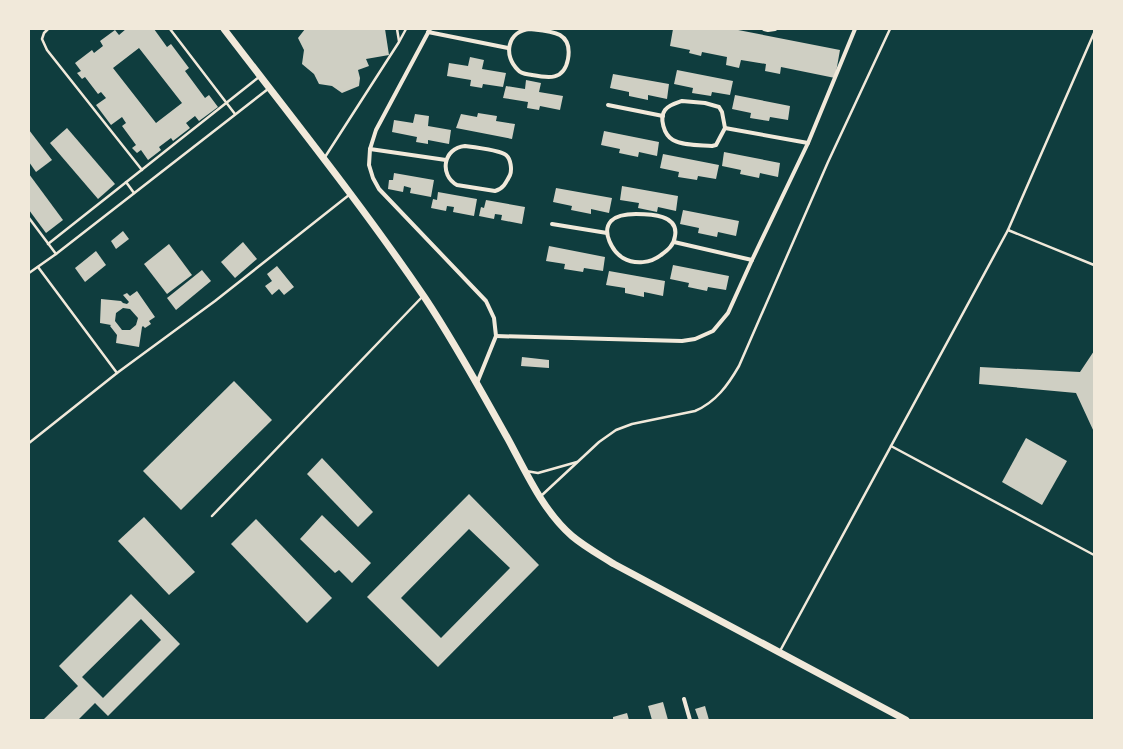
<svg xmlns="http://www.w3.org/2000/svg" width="1123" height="749" viewBox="0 0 1123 749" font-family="Lato,sans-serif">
<rect width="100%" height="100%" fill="#0f3d3e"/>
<g fill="#cfcfc3" fill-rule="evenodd">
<path d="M126,29H154L167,47L171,44L189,68L185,71L205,98L209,95L218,107L199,121L195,116L186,123L190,128L173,141L171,138L159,147L161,150L148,160L141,150L137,153L132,148L136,145L122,126L126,123L122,117L111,125L96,105L106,98L101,92L98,94L85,77L82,79L77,73L81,71L75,63L92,50L94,53L103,46L100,41L115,30L119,35ZM139,48L182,103L156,123L113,68Z"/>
<path d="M305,29H385L389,55L366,59L369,66L358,70L360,78L359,86L342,93L332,86L319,84L314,74L302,64L304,50L298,38Z"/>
<path d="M673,29H733L840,50L835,78L781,67L780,74L765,71L766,64L741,60L739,68L726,65L727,57L702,52L701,56L689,53L690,50L670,46Z"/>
<path d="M470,57L484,60L482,69L506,73L503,87L483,84L482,88L470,86L471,80L447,76L449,63L468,66Z"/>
<path d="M677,70L733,81L730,95L712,92L711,96L692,93L693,88L674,84Z"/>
<path d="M613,74L669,84L667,99L648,95V100L629,96V92L610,88Z"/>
<path d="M526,80L541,83L539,92L563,96L560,110L540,106L539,110L527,108L528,102L503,98L506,86L525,89Z"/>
<path d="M735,95L790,106L788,120L770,117L769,121L750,118L751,113L732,109Z"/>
<path d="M478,113L497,116L496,121L515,124L512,139L456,128L461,114L477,117Z"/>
<path d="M415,114L429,116L428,126L451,130L449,144L428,140V144L416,142L417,137L392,132L394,120L413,123Z"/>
<path d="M67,128L115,184L98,199L50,143Z"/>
<path d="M29,130L52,160L36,172L29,162Z"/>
<path d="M604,131L659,142L657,156L639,152L638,157L619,153L620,149L601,145Z"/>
<path d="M724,152L780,163L778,177L760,173L759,178L740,174L741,170L722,166Z"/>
<path d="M663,154L719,165L716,179L698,176L697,180L678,177L679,172L660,168Z"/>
<path d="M394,173L434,180L431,197L410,193L411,188L404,186L403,192L388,189L389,180H393Z"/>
<path d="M29,174L63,220L46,233L29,210Z"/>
<path d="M622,186L678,196L676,211L658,207L657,212L638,208L639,203L620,200Z"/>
<path d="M556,188L612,198L609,213L591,209V214L571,210L572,206L553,202Z"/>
<path d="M438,192L477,199L474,216L453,212L454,207L447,206L446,211L431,208L433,199L437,200Z"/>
<path d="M486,200L525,207L522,224L501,220L502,215L495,214L494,219L479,216L481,207L484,208Z"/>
<path d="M683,210L739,221L736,236L718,232L717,237L698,233L699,228L680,224Z"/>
<path d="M123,231L129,239L116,249L111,241Z"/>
<path d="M243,242L257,259L235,278L221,262Z"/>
<path d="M169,244L192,275L167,294L144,264Z"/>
<path d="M549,246L605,257L603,271L584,268L583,272L564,269L565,264L546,261Z"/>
<path d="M96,251L106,265L85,282L75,268Z"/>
<path d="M673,265L729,276L726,290L708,287L707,291L688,287L689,283L670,279Z"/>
<path d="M277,266L294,287L284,295L279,289L272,295L265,286L272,281L267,274Z"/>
<path d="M202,270L211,281L176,310L167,298Z"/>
<path d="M609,271L665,281L663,296L644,292V297L625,293V288L606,285Z"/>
<path d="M137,291L155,317L149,321L151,324L145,328L143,326L142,327L139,347L116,343L117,335L110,326L111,325L100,323L101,299L121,301L123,303L127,304L129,302L123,295L127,293L130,296ZM123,308L130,309L138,318L136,325L130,330H122L115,321L116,313Z"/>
<path d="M1094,351V432L1076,393L979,384L980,367L1080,372Z"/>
<path d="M522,357L549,360V368L521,366Z"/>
<path d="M234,381L272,420L181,510L143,471Z"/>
<path d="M1026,438L1067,461L1042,505L1002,482Z"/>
<path d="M322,458L373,512L358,527L307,474Z"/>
<path d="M469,494L539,565L438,667L367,597ZM469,529L510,568L441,638L401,598Z"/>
<path d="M322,515L371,563L352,583L339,570L335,573L300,539Z"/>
<path d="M144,517L195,572L169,595L118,541Z"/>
<path d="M256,519L332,598L307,623L231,544Z"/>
<path d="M131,594L180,644L108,716L95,703L78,720H43L78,686L59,666ZM141,619L161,640L103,698L82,677Z"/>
<path d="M663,702L668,720H652L648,706Z"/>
<path d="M705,706L709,720H699L695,709Z"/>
<path d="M627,713L629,720H613V717Z"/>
</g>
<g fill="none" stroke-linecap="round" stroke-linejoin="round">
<g stroke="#f1e9da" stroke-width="2.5">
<path d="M48,29L44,33L42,39L47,50L142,170"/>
<path d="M170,29L235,114"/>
<path d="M397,29L399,41"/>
<path d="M325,157L399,42L406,29"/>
<path d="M126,182L134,193"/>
<path d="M29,218L56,254"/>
<path d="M1008,230L1094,265"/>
<path d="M48,244L259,77"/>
<path d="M38,267L117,373"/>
<path d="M29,273L56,254L268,89"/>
<path d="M29,443L117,373L215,301L349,195"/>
<path d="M891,446L1094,555"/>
<path d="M526,471L538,473L577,462"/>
<path d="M541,496L599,442L616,430L632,424L695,411C716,402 728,385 739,366L828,162L890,29"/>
<path d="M212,516L423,296"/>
<path d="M780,651L1008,230L1094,33"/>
</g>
<g stroke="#f1e9da" stroke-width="4">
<path d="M430,29L376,130L370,149L369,165L373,178L379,189L486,301L494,318L496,336L477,383"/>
<path d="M530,29C550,31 573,31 568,59C564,81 548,78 532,75C527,74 521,74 518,70C503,56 507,31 530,29Z"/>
<path d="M764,29L768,30L775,29"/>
<path d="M428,32L508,48"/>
<path d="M682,101L705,103L719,107L722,112L725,128L716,145L712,146C700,145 684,146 673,140C664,135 659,118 665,110C669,105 676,103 682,101Z"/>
<path d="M608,105L663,116"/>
<path d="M725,128L808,143"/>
<path d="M465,146C473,147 500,150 506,155C511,159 512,170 510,175C506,183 503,189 495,191L457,185C439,175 443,148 465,146Z"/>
<path d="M370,149L446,160"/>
<path d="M636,214C651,214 679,215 675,236C674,245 668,250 661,255C651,263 635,265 623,258C613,252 601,232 611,221C617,215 628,214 636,214Z"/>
<path d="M552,224L607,233"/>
<path d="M674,242L752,260"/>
<path d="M496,336L682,341L695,339L713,331L728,313L752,260L808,143L855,29"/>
<path d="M684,699L690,720"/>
</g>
<path stroke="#f1e9da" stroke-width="7" d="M224,29C292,118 362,205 425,298C455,343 481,391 508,439C526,472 543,511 572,536C585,547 600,555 614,564L906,720"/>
</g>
<rect width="1123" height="749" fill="none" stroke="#f1e9da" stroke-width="60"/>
</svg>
